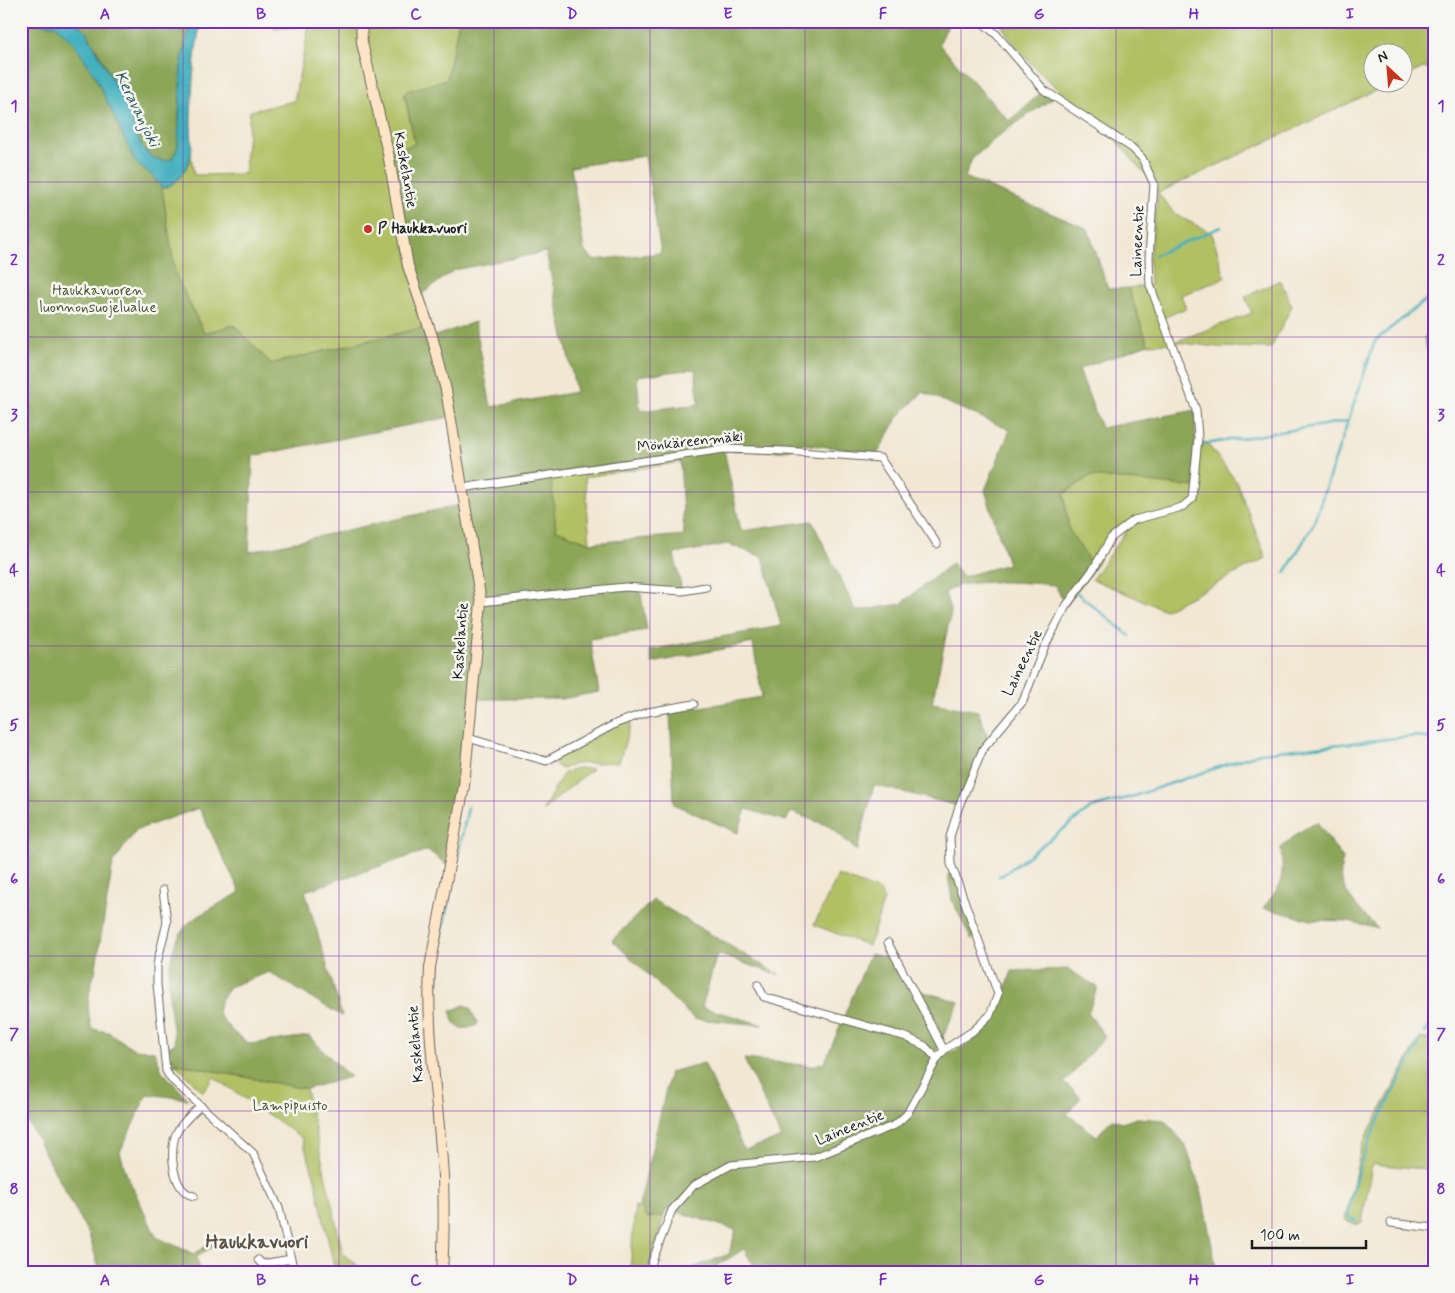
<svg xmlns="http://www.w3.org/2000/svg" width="1455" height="1293" viewBox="0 0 1455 1293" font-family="Mynerve,sans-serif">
<rect width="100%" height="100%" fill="#f6f6f2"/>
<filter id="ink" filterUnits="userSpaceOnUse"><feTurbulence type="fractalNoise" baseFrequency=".02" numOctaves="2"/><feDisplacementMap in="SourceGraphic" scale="10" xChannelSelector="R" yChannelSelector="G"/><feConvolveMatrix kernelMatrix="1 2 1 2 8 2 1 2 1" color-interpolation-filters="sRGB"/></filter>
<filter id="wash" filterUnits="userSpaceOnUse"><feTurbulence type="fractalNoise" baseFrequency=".0096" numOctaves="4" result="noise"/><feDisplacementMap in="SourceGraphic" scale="20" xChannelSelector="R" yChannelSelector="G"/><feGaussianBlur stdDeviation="1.12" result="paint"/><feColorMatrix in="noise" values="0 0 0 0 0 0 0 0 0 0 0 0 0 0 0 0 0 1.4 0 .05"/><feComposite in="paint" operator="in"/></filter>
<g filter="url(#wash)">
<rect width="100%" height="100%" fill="#f2e7d3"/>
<g fill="#b1c063" stroke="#666e40">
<path d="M275,21H459L447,79L404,93L415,144L388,153L429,326L270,364L234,325L204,333L175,274L162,188C178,186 186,169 191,155L194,175L244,174L250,111L294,101L309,26L274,29Z"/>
<path d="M999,21H1434V74L1425,67L1403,78L1402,52H1372V82L1392,83L1158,193L1176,215L1212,233L1225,278L1181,295L1186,308L1163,318L1171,343L1148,344L1128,288L1150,285L1149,258L1158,193L1154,184L1109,133L1132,148L1142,145H1136C1085,110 1031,77 999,21Z"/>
<path d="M1280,280L1292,306L1271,348L1217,347L1174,342L1252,313L1245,297Z"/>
<path d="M1206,442L1236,481L1266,558L1165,610L1092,579L1133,521L1111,538L1094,568L1069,530L1064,494L1090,476L1194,486L1199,445Z"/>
<path d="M680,455L681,462L585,477L590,543L556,530L550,474Z"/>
<path d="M632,720L619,762L575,764L562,769L551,762L618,725Z"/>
<path d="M577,768L592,769L542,811L563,774Z"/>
<path d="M838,875L880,891L884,900L869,946L814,925Z"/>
<path d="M1420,1038L1434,1040V1170L1372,1164L1362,1223L1358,1225L1345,1220L1362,1144Z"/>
<path d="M174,1063L306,1089L343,1254L366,1272H335L315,1179L302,1138L214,1077L203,1092Z"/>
<path d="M635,1206L644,1210L648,1218L664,1215L650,1264L645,1272H630Z"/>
</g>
<g fill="#8ca659" stroke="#54613a" fill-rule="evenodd">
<path d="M71,21H190L181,67L178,147L172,159L164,161L151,157L142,147L125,103L101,57L85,29Z"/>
<path d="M459,21H950L939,44L1009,121L1044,90L1053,98L1002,133L972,159L965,177L1088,229L1108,289L1128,288L1148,344L1079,369L1101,428L1196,410L1194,487L1090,476L1064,493L1069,530L1094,568L1066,606L1055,585C1029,583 963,576 945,593L951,612L932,703L978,711L989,739L959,806L874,785L857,851L831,827L791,812L786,821L746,809L738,833L674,804L670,712L762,697L753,643L652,663L650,650L781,626L763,557L727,544L674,554L682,591L640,589L647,630L590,639L599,692L561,699H476L481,602L472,694L448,866L428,850L305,891L342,1016L269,972L229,987L220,1002L218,1014L234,1033L250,1044L309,1036L350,1077L306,1089L174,1063L168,1047L175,1044C170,1007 160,959 185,927C192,917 228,900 240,892L199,808L136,830L113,863L95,973C88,990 86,1011 92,1029L108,1032L134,1049L154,1051L162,1071L188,1099L147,1094L120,1152L126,1173L156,1237L194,1254L217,1239L219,1243L196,1257L201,1272H100L89,1235L21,1109V28L30,24L55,25L74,43L95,76L136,163L152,175L162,188L175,274L204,333L234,325L271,364L429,326L432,337L475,322L491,407L576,392L546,252L454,270L417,298L388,153L415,144L404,92L447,79ZM645,156L661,253L594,260L584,250L571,167ZM695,369L699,404L640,411L637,376ZM923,392L1010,430L985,490L1008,564L962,577L952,563L901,604L856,611L812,521L741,531L724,450L785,451L802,444L878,453L899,416ZM450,417L464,504L249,552L253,456ZM680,456L684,535L590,543L556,530L551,474Z"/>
<path d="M1434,321V375L1424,339Z"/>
<path d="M1317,822L1343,859C1333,888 1360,909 1378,929L1349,921L1311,920L1263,908C1283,884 1284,879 1281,848L1299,832Z"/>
<path d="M954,873L978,937L971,939L952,900L948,875Z"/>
<path d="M653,900L779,975L717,954L702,1007L763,1025L694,1019L612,940Z"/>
<path d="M870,954L897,960L912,995L921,991L959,1002L932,1060L966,1046L995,1018L1012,971L1067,969L1098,987L1088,1013L1105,1036L1064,1083L1081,1097L1067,1114L1097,1136L1112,1119L1122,1123L1137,1118L1164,1120L1185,1144L1202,1194L1217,1272H757L744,1249L707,1272H682L729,1254L736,1230L668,1209L664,1215L648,1218L644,1216V1210L639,1206L670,1072L704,1063L744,1150L781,1138L744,1059L812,1066L825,1062Z"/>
<path d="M464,1005L470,1008L477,1022V1025C462,1032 452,1028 451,1011Z"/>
</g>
<path fill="#41afbd" stroke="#2e666c" d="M21,21H71L85,29L125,103L142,147L151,157L164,161L172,159L178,147L181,67L190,21H201C194,54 192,87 191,121C191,132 193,144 191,155C188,169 176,186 162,188L152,175L136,163L95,76L74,43L55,25L30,24L21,28Z"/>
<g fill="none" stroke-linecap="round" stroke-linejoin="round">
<g stroke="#41afbd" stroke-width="2.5">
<path d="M1155,255L1221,227"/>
<path d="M1199,445L1348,421"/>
<path d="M1285,573L1313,525L1375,341L1434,293"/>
<path d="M1077,593L1130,636"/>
<path d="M999,876L1003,875L1091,808L1131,797L1260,753L1415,736L1434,740"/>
<path d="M435,997L442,935L468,807"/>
<path d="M1425,1033L1434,1021"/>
<path d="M1357,1221L1348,1217C1355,1152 1392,1097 1421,1040"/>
</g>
</g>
</g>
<g filter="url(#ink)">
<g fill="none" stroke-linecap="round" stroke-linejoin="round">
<defs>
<g id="street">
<path d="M461,488L724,449L785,451L880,458L937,544"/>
<path d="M481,602L625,587L682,591L706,587"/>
<path d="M468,738L546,761L617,723L648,712L694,704"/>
<path d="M163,890L167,922L157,964V984L166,1071L171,1079L253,1153L279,1208L294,1272"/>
<path d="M888,943L944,1050"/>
<path d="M758,985L764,997L906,1037L925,1046L937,1059"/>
<path d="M194,1196C172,1192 168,1149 177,1132C182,1122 192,1114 200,1106"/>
<path d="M1391,1223L1434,1228"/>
<path d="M258,1260L262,1264L291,1259"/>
<path d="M648,1272L672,1210L693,1186L731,1165L815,1157L895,1125L907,1114L937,1059L944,1050L973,1031L990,1015L998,994L951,864L950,837L959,806L983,749L1023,701L1044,648L1066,606L1094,568L1111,538L1134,520L1182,507L1192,499L1198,438L1196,410L1150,285L1149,258L1154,184L1142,158L1132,148L1044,90L997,35L981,21"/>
</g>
<path id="secondary" d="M361,21L362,43L388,153L408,266L432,336L446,390L481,602L464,786L430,967C426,1038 439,1106 443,1176C444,1208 444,1240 442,1272"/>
</defs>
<use href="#street" stroke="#67635c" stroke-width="9"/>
<use href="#secondary" stroke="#67635c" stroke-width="12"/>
<use href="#street" stroke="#fff" stroke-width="7"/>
<use href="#secondary" stroke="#ffe4c6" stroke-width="10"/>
</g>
</g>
<path fill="none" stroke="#7b2cbf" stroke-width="1" stroke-opacity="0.55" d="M183,21V1272M339,21V1272M494,21V1272M650,21V1272M805,21V1272M961,21V1272M1116,21V1272M1272,21V1272M21,182H1434M21,337H1434M21,492H1434M21,646H1434M21,801H1434M21,956H1434M21,1111H1434"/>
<circle fill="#c8321e" stroke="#f6f6f2" stroke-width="2" cx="368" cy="229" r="5"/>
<g text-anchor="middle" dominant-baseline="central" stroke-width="5" stroke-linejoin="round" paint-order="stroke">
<g font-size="15" fill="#1c1c1c" stroke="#f6f6f2">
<text transform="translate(405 170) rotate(80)">Kaskelantie</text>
<text transform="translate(1138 241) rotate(-88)">Laineentie</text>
<text transform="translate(690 442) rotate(-6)">Mönkäreenmäki</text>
<text transform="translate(461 641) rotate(-86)">Kaskelantie</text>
<text transform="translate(1023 663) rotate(-64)">Laineentie</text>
<text transform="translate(416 1044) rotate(-94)">Kaskelantie</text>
<text transform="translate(850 1128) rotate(-22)">Laineentie</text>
</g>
<g font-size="15" font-weight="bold" fill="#1c1c1c" stroke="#f6f6f2" text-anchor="start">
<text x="378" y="229">P Haukkavuori</text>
</g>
<g font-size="15" fill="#505535" stroke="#f6f6f2">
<text x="98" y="291">Haukkavuoren<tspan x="98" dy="17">luonnonsuojelualue</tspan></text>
<text x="290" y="1106">Lampipuisto</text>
</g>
<g font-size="16" font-style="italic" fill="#2d5e64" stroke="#f6f6f2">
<text transform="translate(137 109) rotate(64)">Keravanjoki</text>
</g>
<g font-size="20" font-weight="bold" fill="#5c5144" stroke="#f6f6f2">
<text x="257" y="1242">Haukkavuori</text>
</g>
</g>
<rect width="1455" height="1293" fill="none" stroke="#f6f6f2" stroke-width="55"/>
<g transform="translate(1388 68) rotate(334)"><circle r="24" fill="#f6f6f2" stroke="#9f9f9c"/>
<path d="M0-4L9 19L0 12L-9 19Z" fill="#c8321e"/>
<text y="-8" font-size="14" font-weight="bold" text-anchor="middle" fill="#1c1c1c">N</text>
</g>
<path d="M1252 1240v8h114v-8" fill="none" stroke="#1c1c1c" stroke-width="2.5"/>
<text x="1260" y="1240" font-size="15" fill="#1c1c1c" stroke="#f6f6f2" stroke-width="4" paint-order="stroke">100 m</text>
<rect x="28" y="28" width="1400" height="1238" fill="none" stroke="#7b2cbf" stroke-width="2"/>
<g font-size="16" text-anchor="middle" font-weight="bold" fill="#7b2cbf">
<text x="105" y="19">A</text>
<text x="261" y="19">B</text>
<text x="416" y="19">C</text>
<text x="572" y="19">D</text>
<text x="728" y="19">E</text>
<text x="883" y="19">F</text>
<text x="1039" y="19">G</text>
<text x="1194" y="19">H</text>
<text x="1350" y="19">I</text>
<text x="14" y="111">1</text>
<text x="1441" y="111">1</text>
<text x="14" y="265">2</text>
<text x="1441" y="265">2</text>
<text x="14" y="420">3</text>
<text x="1441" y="420">3</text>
<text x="14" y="575">4</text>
<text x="1441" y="575">4</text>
<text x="14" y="730">5</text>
<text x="1441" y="730">5</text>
<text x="14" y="884">6</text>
<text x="1441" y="884">6</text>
<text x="14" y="1039">7</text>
<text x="1441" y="1039">7</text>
<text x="14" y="1194">8</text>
<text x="1441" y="1194">8</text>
<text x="105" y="1285">A</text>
<text x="261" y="1285">B</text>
<text x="416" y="1285">C</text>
<text x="572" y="1285">D</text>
<text x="728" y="1285">E</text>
<text x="883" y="1285">F</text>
<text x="1039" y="1285">G</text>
<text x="1194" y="1285">H</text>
<text x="1350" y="1285">I</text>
</g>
</svg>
